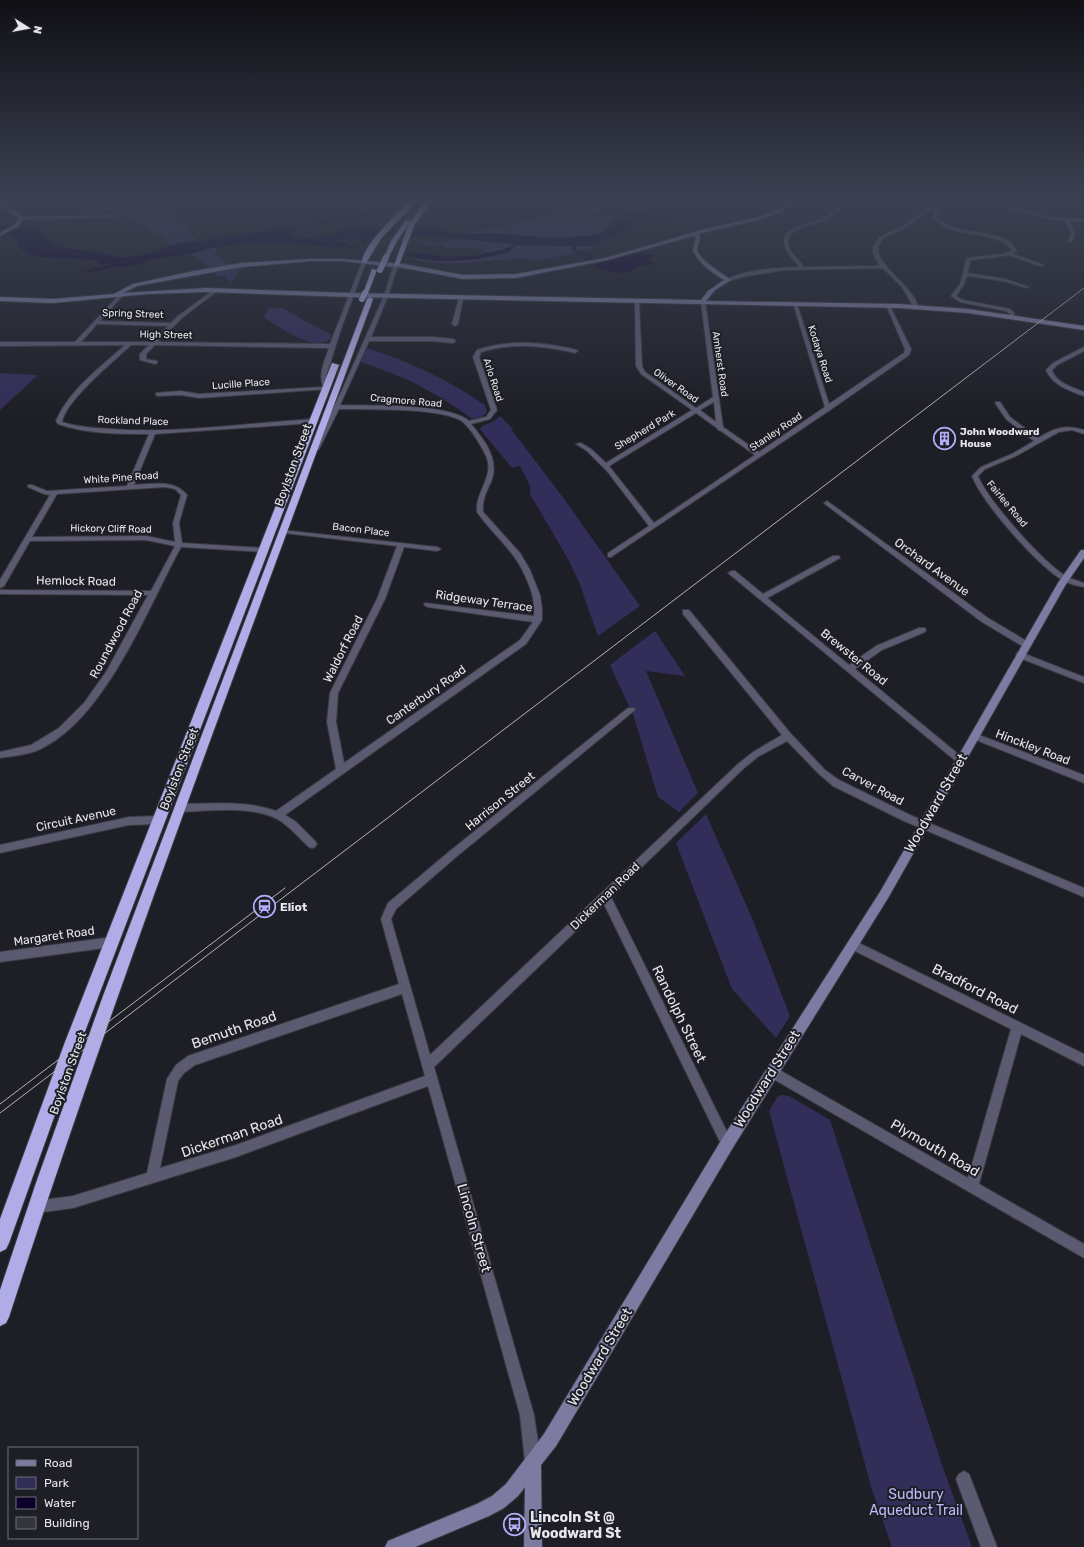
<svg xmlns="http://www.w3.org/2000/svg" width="1084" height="1547" viewBox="0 0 1084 1547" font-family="Rubik,sans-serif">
<rect width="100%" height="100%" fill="#1e1e26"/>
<g fill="#332e59">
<path d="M90,198H137L133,200L152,208L157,207L174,215L191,227L184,228L196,240L171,246L163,236L154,234L140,224L119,211L123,210L102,200L94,201Z"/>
<path d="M592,199L605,200L607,203L603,209L592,215L593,217L616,215L611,219V224L603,232L586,237L548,238L490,233L465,234L533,219L543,218L561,213Z"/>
<path d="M459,239L516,244L505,249L480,254L485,249L473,248H446L442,245H425L420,241L424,240C429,244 452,243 459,239Z"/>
<path d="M599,243C592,250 554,258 544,259C532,260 521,258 510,259C491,260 424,270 411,256L433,261L469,260L507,253L516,245L572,246V249L576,251L575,248L577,246Z"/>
<path d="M216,247V255L229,265L209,268L191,254Z"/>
<path d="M242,266L233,281L226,289L231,282L225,278V276H217L216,271Z"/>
<path d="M269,308H283L305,321L331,334L330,339C316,353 277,326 264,317Z"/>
<path d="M367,348C410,362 449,380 485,405L487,412L482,417L472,419C436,392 404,376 361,362Z"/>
<path d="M0,373L38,375L0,410Z"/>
<path d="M500,416L513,429H511L562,496L640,606L598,636L579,582L568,559L530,494V486L520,466L512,468L480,429L482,426L494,421Z"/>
<path d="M655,631L685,676L646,671L698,793L679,812L658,797L634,717L610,665Z"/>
<path d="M706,814L752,918L790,1016L776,1038L732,989L676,843Z"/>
<path d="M782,1095L789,1096L830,1120L943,1468L972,1547H892L872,1490L769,1111L778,1096Z"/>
</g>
<g fill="#0c012b">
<path d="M373,198H407L397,207L381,213L295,229L292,230L293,235L300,238H316L355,227L371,229H429L465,234L490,233L551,238L588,236L603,232L611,224V219C616,213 625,214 632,213C652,210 671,202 691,198H764L754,202L734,201L715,210H698L676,216L639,222L622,233L602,240L599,243L590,246H577L575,248L576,251L572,250V246L518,245C512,246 512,252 506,253C474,261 437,265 405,255L406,253L414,252L445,257L472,256L505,249L516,244L439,237H412V234H376L365,243L354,238L329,241L344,242L348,244L347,245L364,250L345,246L338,248L311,245L251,243L212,248L185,255L149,260L131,267H111L88,273H84L87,270L114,264H101L94,260L36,257L19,248L14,236L0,233V225L40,230L41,234L48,238L51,243L63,248L93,251L119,258L145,255L179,243L209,240L237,234L287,229L366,213L370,210L365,205Z"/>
<path d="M634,254L654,255L655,256L648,259L654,264L639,266L628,272L620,273L604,270L593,266L596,264Z"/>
</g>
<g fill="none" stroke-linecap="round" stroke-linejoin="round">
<path stroke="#0c012b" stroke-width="1.5" d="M573,249L581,254L591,255L589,261"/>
</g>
<path fill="#34343c" d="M945,433L956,441L945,444L934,435Z"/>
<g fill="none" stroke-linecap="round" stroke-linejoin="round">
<defs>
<g id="street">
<path d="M158,198H162L159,200Z"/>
<path d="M270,198H275L295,207L292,208Z"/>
<path d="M846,198H850C843,205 836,215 827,219C817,225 789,226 788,241C788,252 798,259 804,267L880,266L873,253V247L880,237L904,225L929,207L941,205L946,202L958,200H972L1001,205L1049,217L1084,219V221H1070L1075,234L1072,241L1070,242L1068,241L1071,234L1065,221C1029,218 971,190 939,210L938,218C943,222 948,225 954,228C969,233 1011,232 1016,251L1013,254L1044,265L1040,266L1009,255L971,260L967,273L1005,279L1029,287L1027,288L1004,281L967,276L964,284L956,296L963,300L1010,309L1014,313V317L1012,318H1010V314L1006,311L960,302L951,296L960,284L967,258L1004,254L1012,251C1008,236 965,234 952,230C945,227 939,223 934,218L935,209L937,207C924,210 915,223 903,229C897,232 890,234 884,238C860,259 917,285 918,308H914L902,287L883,268L785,270L747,276L728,281L726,280C744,269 778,268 800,267C796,262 791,258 788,253C772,227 808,225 822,219C832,214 839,205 846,198Z"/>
<path d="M117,215L118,217L22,219L20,218L22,217Z"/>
<path d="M364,261L366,262L341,329L327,373L326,379L328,389L199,398L181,395L158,396L156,395V393L181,391L199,394L323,387C318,373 325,360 329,348L155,345L146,354V359L157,361V363L155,364L140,360V354L149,345H131C114,361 66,400 62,422C77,427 95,428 110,429C178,434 246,423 314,419L317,421L314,423L155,434L134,485C153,484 174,479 187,495L179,523L182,543L264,548L268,550L264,552L181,547C147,609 104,723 36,751C25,755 11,756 0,758V752L31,745L59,728L84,703L106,672L148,595L0,594V590L151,591L175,546L146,540L30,541L4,586L0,588V580L50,495L44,494L28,487V485H32L47,491L127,486L149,434C119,434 86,434 58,424L56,421C69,390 101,367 125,345L0,346V342H75L120,294L122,295V296L100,321L171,323L178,316L215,289L217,290V291L182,318L158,342L330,344L362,262ZM97,324L168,326L152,342H81ZM165,487L175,489L181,495L173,523L175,542L146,536L32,537L57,494Z"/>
<path d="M394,264L398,265L388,296L371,337H432L453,339L456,341L453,343L432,341H369L340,405C368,406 450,403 469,421L486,417L491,410L473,357L477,350C504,341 530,341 557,346C563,347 572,348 578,351L575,353C544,346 512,342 481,352L479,357L497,410L490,419L471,424C485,441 500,460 491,482C486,492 482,501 483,512L520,553L530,570L540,595L542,609V620L526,644L285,815L295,821L315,841L317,844L315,847L312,848L309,847C299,838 290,827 279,820C253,805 208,811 179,812L176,811L174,808L176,805L179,804C211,804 245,800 276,811L336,769L327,722L330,693L377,599L397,546L284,533L282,532V530L437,547L441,549L437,551L404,547L385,599L338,693L336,722L344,763L520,640L533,622L428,607L424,605L425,603L534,616C535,605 533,595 529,585C516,550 497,540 477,512C475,494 491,480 488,462C486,452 469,425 460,420C434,407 369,410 339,409L319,449L316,451L313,449L342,390L384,296Z"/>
<path d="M461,297L463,298L458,324L455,326L452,324L459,298Z"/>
<path d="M635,300L639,301L642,366L645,372L696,408L713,397L701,302L705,301L723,427L759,452L825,407L793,303L797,304L829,404L904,353L905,349L886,305L890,306L911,349L909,355L830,410L611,557H608V553L649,526L607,471L587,451L576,444L581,443L591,449L606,463L692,410L641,374L636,366ZM714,402L716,422L700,410ZM696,413L717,428L718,430L721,431L755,455L654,523L609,466Z"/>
<path d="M1084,347V351L1057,365L1052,370C1056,383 1072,387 1084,392V396C1070,391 1052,385 1046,370L1053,363Z"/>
<path d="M996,402H1000L1010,417L1038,438C1055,428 1064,424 1084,430V434L1072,430L1059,432L1016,456L985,469L978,476C988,501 1046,566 1069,578C1074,580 1079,581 1084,583V587C1077,586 1070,584 1064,581C1039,567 982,503 972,476L981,467L1012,454L1034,441L1006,419L995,403Z"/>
<path d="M827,501L988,618L1030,643L1031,645L1030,647H1024L982,622L825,504L824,503Z"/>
<path d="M833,556H839L840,558L767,598L849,665L876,646L919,628H925L926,630L925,632L882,650L855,669L963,758L964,760L963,762H957L728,573L732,571H735L763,594Z"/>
<path d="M683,610H689L791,734L825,770L839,780L910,815L1084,888V897L904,821L833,786L819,774L787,741L759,756L744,768L611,897L731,1140L733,1144L731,1148L727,1150L723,1148L604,904L434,1067L534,1415L541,1462L538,1467L533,1470L528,1467L525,1462L520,1415L428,1086L236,1157L73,1208L36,1213L31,1212L30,1207L31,1202L36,1201L73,1196L147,1173L167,1079L176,1065L188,1056L399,984L381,919L388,903L450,851L628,708H634L635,710L456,857L396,909L391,919L430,1055L738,764L753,752L782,735L683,614ZM402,994L425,1076L236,1145L160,1168L178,1081L184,1073L195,1065Z"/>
<path d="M1020,652L1084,677V683L1017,657L1016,655L1017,653Z"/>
<path d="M974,733L1084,775V783L971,738L970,736Z"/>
<path d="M159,816L162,817L164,820L162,823L159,824L129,825L0,853V845L129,817Z"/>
<path d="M112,937L116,939L117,942L116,945L112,947L0,962V952Z"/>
<path d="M853,940L1084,1054V1066L1021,1034L979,1184L1084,1244V1258L768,1076L766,1072L768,1068L772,1066L776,1068L968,1178L1011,1029L849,948L848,945L849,942Z"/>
<path d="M964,1471L969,1474L997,1547H981L956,1479L959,1474Z"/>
</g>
<g id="secondary">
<path d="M790,198H794L783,211L762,219L698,234L700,237C700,241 697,246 697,250C699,260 723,274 731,280L715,290L706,301L899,304L968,309L1084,326V330L968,313L899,308L351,297L206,292L147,294L53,303L0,301V297L53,299L114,294L133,284L194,271L241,263L311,259H341L404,264L463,275L516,274L606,258L709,228L759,217L779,209ZM693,236L696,237L693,250C698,263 713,273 724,280L708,291L701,300L351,293L206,288L123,293L137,286L241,267L311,261H341L404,268L463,279L516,278L607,260Z"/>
<path d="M0,201L24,218L19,226L0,236V233L15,224L19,218L0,204Z"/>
<path d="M1081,550H1084V558L1066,584L888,898L732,1149L556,1446L541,1465L542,1547H524L525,1487L518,1496L504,1508L489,1516L415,1547H385L388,1541L477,1504L492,1496L506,1484L544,1434L722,1139L880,892L1058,583Z"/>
</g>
<g id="highway">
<path d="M414,198H420L382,237L366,263H362C361,247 401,209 414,198Z"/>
<path d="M427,198H433L414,226L399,265L394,266L408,226Z"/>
<path d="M406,220L411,221L397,241L388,258H384L391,241Z"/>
<path d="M372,269L377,270L368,293L363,294Z"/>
<path d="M370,297L373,299C249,637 120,974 9,1317L6,1323L0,1326V1290L37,1180L103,996L367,299Z"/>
<path d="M332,363L339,365L81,1042L9,1243L6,1249L0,1252V1219L65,1042Z"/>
</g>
</defs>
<use href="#street" stroke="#3a3a42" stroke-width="2"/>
<use href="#secondary" stroke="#3a3a42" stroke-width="2"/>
<use href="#highway" stroke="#3a3a42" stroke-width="2"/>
<use href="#street" fill="#5b5a71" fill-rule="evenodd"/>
<use href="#secondary" fill="#7d7ba1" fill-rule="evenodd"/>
<use href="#highway" fill="#aface7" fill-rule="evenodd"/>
<g stroke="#b3b3b9" stroke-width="1">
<path d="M0,1104L285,888"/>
<path d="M0,1113L1084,288"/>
</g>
<defs>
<g id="highway-bridge">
<path d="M380,270L386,257"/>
<path d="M362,299L365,293"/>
</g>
</defs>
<use href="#highway-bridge" stroke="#3a3a42" stroke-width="7" stroke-linecap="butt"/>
<use href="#highway-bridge" stroke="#aface7" stroke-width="6"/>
</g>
<linearGradient id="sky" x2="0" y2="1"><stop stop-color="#101015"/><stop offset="0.48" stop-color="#3b4152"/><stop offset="1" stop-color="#3b4152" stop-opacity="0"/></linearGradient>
<rect width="1084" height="415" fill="url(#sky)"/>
<defs>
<symbol id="building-ring" viewBox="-11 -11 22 22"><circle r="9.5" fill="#1e1e26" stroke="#b2adf9" stroke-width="1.5"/><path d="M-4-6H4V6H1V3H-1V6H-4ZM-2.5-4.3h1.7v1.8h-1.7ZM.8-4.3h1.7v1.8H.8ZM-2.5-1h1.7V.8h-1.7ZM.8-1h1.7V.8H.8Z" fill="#b2adf9"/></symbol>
<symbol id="station-ring" viewBox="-11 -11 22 22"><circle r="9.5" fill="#1e1e26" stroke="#b2adf9" stroke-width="1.5"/><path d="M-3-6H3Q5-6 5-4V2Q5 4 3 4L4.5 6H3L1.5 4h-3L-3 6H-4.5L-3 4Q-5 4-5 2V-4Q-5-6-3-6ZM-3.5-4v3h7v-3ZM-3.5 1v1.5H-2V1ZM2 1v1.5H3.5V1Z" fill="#b2adf9"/></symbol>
<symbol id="bus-ring" viewBox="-11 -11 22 22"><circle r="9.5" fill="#1e1e26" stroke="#b2adf9" stroke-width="1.5"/><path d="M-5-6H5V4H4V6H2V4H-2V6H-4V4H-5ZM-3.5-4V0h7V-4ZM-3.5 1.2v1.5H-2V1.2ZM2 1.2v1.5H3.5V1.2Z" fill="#b2adf9"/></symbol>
</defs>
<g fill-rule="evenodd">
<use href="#building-ring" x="932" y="426" width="25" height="25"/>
<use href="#station-ring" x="252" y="894" width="25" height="25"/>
<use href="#bus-ring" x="502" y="1512" width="25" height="25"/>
</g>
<g text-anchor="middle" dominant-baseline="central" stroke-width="4" stroke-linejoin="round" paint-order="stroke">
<g font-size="10" fill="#e6e6ec" stroke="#1e1e26">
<text transform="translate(133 314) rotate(2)">Spring Street</text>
<text transform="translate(166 335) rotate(1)">High Street</text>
<text transform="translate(820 354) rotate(72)">Kodaya Road</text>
<text transform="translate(720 364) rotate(82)">Amherst Road</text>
<text transform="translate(493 380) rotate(72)">Arlo Road</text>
<text transform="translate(241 384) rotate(-4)">Lucille Place</text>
<text transform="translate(676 386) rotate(35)">Oliver Road</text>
<text transform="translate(406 401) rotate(5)">Cragmore Road</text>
<text transform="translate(133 421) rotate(2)">Rockland Place</text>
<text transform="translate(645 430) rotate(-31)">Shepherd Park</text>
<text transform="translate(776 432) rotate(-34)">Stanley Road</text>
<text transform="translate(121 478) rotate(-4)">White Pine Road</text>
<text transform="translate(1007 504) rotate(50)">Fairlee Road</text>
<text transform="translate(111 529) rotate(1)">Hickory Cliff Road</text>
<text transform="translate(361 530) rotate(7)">Bacon Place</text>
</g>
<g font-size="10" font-weight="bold" fill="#e6e6ec" stroke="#1e1e26" text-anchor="start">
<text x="960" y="432">John Woodward<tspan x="960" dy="12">House</tspan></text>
</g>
<g font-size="12" fill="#e6e6ec" stroke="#1e1e26">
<text transform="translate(293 465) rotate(-70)">Boylston Street</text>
<text transform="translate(932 567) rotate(36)">Orchard Avenue</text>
<text transform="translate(76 581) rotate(1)">Hemlock Road</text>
<text transform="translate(484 601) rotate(8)">Ridgeway Terrace</text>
<text transform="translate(116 634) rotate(-62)">Roundwood Road</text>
<text transform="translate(343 649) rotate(-63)">Waldorf Road</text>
<text transform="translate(854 657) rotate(39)">Brewster Road</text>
<text transform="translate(426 695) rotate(-35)">Canterbury Road</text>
<text transform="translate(1033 747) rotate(21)">Hinckley Road</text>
<text transform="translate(179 769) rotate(-69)">Boylston Street</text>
<text transform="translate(873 786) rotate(28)">Carver Road</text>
<text transform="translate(500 801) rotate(-39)">Harrison Street</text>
<text transform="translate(76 819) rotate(-12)">Circuit Avenue</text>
<text transform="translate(605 896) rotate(-44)">Dickerman Road</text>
<text transform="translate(54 936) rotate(-8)">Margaret Road</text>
<text transform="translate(68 1073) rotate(-70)">Boylston Street</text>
</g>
<g font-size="12" font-weight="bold" fill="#e6e6ec" stroke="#1e1e26" text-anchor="start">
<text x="280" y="907">Eliot</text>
</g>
<g font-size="14" fill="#e6e6ec" stroke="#1e1e26">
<text transform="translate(936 803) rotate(-60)">Woodward Street</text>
<text transform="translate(975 989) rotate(27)">Bradford Road</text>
<text transform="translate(679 1014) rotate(64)">Randolph Street</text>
<text transform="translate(234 1030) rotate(-19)">Bemuth Road</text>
<text transform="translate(767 1079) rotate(-58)">Woodward Street</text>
<text transform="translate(232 1136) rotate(-19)">Dickerman Road</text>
<text transform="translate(935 1148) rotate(30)">Plymouth Road</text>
<text transform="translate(474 1228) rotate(74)">Lincoln Street</text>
<text transform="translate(600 1357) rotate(-59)">Woodward Street</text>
</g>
<g font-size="14" fill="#bebafb" stroke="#1e1e26">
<text x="916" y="1494">Sudbury<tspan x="916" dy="16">Aqueduct Trail</tspan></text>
</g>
<g font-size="14" font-weight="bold" fill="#e6e6ec" stroke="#1e1e26" text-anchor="start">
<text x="530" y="1517">Lincoln St @<tspan x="530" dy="16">Woodward St</tspan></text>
</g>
</g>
<rect x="8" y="1447" width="130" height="92" fill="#1e1e26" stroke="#6e6e75"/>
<rect x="16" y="1460" width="20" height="6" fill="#7d7ba1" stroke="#6e6e75"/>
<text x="44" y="1467" font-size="12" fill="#e6e6ec">Road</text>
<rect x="16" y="1477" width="20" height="12" fill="#332e59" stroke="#6e6e75"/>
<text x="44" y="1487" font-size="12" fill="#e6e6ec">Park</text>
<rect x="16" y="1497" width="20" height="12" fill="#0c012b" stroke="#6e6e75"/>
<text x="44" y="1507" font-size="12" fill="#e6e6ec">Water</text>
<rect x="16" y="1517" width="20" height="12" fill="#34343c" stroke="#6e6e75"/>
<text x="44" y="1527" font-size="12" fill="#e6e6ec">Building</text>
<g transform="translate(28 28) rotate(101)" stroke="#1e1e26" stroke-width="3" paint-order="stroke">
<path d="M0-3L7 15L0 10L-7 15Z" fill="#e6e6ec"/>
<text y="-6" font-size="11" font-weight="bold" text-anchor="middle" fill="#e6e6ec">N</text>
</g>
</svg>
